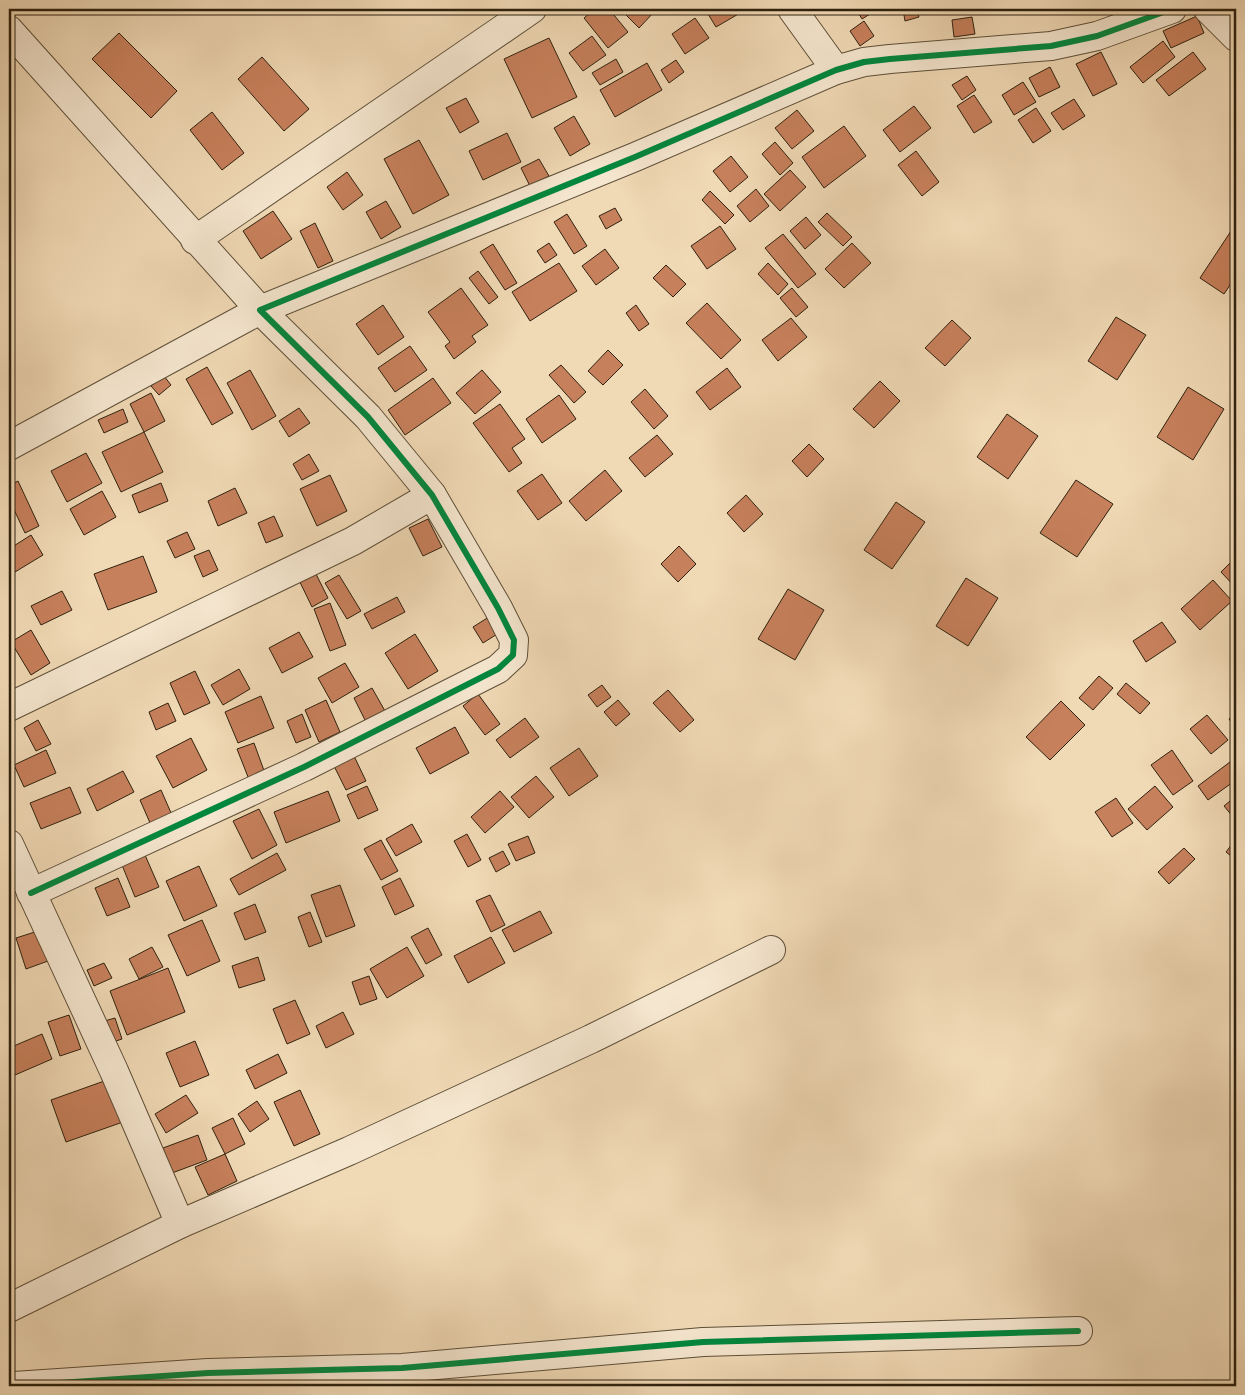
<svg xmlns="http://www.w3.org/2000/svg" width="1245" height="1395" viewBox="0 0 1245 1395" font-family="'IM FELL DW Pica',serif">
<rect width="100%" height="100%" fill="#f0d9b5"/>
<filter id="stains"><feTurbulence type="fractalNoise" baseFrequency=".004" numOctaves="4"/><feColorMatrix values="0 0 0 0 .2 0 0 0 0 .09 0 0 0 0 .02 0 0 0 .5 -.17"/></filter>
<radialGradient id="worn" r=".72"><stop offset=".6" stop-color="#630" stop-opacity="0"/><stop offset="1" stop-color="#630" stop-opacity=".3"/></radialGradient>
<g fill="#c7805c" stroke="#2e210f">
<path d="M595,9H609L628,32L608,48L584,18Z"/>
<path d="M620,9H653L655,11L639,28Z"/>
<path d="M705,9H747L716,27Z"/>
<path d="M856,9H878L862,19Z"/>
<path d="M903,9H917L919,17L905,21Z"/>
<path d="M1197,16L1204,33L1171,48L1163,31Z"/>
<path d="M972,17L975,34L954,37L952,20Z"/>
<path d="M695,18L709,38L685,54L672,34Z"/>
<path d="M864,21L874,36L860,46L850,31Z"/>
<path d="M119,33L177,91L151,118L92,59Z"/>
<path d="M592,36L606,55L583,71L569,53Z"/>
<path d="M549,38L577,97L532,118L504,59Z"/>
<path d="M1163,41L1175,57L1143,83L1130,67Z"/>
<path d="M1101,52L1117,84L1093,96L1076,64Z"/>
<path d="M1193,52L1206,69L1169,96L1156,80Z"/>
<path d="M262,57L309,109L284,131L238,79Z"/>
<path d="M616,59L623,72L600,85L592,73Z"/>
<path d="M676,60L684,72L669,83L661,70Z"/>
<path d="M647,63L662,90L615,117L600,90Z"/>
<path d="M1050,67L1060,87L1039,97L1029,78Z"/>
<path d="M967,76L976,90L962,100L952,85Z"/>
<path d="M1023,82L1036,102L1014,115L1002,95Z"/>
<path d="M974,95L992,122L974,133L957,106Z"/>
<path d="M466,98L479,122L460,133L446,108Z"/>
<path d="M1074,99L1085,116L1063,130L1051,113Z"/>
<path d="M914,106L931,128L900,152L883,130Z"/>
<path d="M1036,108L1051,131L1033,143L1018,120Z"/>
<path d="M797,110L814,131L792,149L775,128Z"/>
<path d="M212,112L244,153L222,170L190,130Z"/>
<path d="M574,116L590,144L570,156L554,128Z"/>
<path d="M844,126L866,156L824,188L802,157Z"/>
<path d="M507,133L521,162L483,180L469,151Z"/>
<path d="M419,140L449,195L413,214L384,159Z"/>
<path d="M775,142L793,163L780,175L762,154Z"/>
<path d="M916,151L939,182L922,196L898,165Z"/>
<path d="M731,156L748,177L730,192L713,171Z"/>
<path d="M539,159L549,176L530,186L521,168Z"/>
<path d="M790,170L806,187L780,211L764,194Z"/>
<path d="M347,172L363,195L343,210L327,187Z"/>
<path d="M756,189L769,206L750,222L737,206Z"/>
<path d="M710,191L734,215L725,224L702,200Z"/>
<path d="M386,201L401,227L381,239L366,212Z"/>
<path d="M615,208L622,220L606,229L599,216Z"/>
<path d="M273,211L292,239L261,259L243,231Z"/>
<path d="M827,213L852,237L843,246L818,222Z"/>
<path d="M567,214L587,246L574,254L554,222Z"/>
<path d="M806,217L821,235L805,249L790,231Z"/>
<path d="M315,223L333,261L318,268L300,231Z"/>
<path d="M720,226L736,249L707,269L691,246Z"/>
<path d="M1233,228L1236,230V276L1224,294L1200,278Z"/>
<path d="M783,234L816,274L798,288L765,248Z"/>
<path d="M549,243L557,255L545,263L537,251Z"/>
<path d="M852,243L871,263L844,288L825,269Z"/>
<path d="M493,244L517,283L505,290L480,252Z"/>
<path d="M605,249L619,268L596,285L582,266Z"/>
<path d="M559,263L577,291L530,321L512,292Z"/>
<path d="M768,263L788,284L778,295L758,274Z"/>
<path d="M666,265L686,284L673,297L653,278Z"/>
<path d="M478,271L498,297L489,304L469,278Z"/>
<path d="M461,288L488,325L472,336L476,342L454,359L445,346L450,342L428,312Z"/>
<path d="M792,288L808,307L796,317L780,298Z"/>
<path d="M707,303L741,340L721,359L686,323Z"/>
<path d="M383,305L404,337L378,355L356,324Z"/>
<path d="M636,305L649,324L639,331L626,313Z"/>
<path d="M1116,317L1146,335L1117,380L1088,361Z"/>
<path d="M791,318L807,337L778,361L762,340Z"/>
<path d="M952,320L971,338L945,366L925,348Z"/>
<path d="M410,346L427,370L395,392L378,368Z"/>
<path d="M608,350L623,365L603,385L588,371Z"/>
<path d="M561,365L586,392L574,403L549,375Z"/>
<path d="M207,367L233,413L212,425L186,379Z"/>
<path d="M727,368L741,387L710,410L696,392Z"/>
<path d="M250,370L276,416L252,430L227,383Z"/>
<path d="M482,370L501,392L475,414L456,393Z"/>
<path d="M164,376L171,385L159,395L151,386Z"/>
<path d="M433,378L451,403L405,435L388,410Z"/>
<path d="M880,381L900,401L874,428L853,409Z"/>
<path d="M1188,387L1224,409L1193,460L1157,437Z"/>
<path d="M645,389L668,416L654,429L631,402Z"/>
<path d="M151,393L165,421L144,432L130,404Z"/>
<path d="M559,395L576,419L542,443L526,419Z"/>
<path d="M500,404L525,439L512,448L522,463L509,472L473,423Z"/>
<path d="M299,408L310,423L289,437L279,421Z"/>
<path d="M123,409L128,422L104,433L98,420Z"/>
<path d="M1007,414L1038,436L1008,479L977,457Z"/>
<path d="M144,432L163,472L121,492L102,452Z"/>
<path d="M657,435L673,454L645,477L629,458Z"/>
<path d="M809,444L824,459L807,477L792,461Z"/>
<path d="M86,453L102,483L67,502L51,471Z"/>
<path d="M309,454L319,471L302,480L293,464Z"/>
<path d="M605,470L622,491L586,521L569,501Z"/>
<path d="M542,474L562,503L538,520L517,491Z"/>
<path d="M330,475L347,511L317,526L300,489Z"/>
<path d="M1076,480L1113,504L1077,557L1040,533Z"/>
<path d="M18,481L39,526L25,533L9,499V486Z"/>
<path d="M161,483L168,501L139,513L132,495Z"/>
<path d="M235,488L247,513L218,526L208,501Z"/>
<path d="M102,491L116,517L84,535L70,509Z"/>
<path d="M746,495L763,514L744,532L727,513Z"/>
<path d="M896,502L925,522L892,569L864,550Z"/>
<path d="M274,516L283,536L266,543L258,523Z"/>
<path d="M428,519L442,547L423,556L409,528Z"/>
<path d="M187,532L195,549L175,558L167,541Z"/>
<path d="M31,535L43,555L15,572L9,561V549Z"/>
<path d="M679,546L696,564L678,582L661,564Z"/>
<path d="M209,550L218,570L203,577L194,556Z"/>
<path d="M143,556L157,592L108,610L94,574Z"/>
<path d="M1236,557V588L1221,572Z"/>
<path d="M313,568L328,598L312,607L297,576Z"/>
<path d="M339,575L361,611L347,619L325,583Z"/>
<path d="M966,578L998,598L968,646L936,626Z"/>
<path d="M1213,580L1232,601L1200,630L1181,609Z"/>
<path d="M788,589L824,610L795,660L758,639Z"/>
<path d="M62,591L72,610L41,625L31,606Z"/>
<path d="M397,597L405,612L372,629L364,614Z"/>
<path d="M330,603L346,645L330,651L314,609Z"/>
<path d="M492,615L502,631L483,643L473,627Z"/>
<path d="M1162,622L1176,642L1146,662L1133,641Z"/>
<path d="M31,630L50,663L31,675L11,642Z"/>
<path d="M299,632L313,657L282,673L269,648Z"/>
<path d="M415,634L438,671L408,689L385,653Z"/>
<path d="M345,663L359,687L332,703L318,678Z"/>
<path d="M239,669L250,689L223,705L211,685Z"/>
<path d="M195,671L210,703L184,715L170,683Z"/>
<path d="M1099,676L1113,688L1093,710L1079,698Z"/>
<path d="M1126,683L1150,703L1140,714L1117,694Z"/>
<path d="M602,685L611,697L597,707L588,695Z"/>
<path d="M372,688L385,711L366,722L354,698Z"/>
<path d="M668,690L694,720L680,732L653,703Z"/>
<path d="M478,694L500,724L485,735L463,706Z"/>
<path d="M261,696L274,728L238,743L225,712Z"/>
<path d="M326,700L340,732L319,742L305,710Z"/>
<path d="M618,700L630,714L616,726L604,712Z"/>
<path d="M1061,701L1085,725L1050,760L1026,737Z"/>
<path d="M168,703L176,721L156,730L149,712Z"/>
<path d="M1236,713V729L1229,719Z"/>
<path d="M302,714L311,737L296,743L287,721Z"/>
<path d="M1207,715L1228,740L1211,754L1190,729Z"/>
<path d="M525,718L539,737L510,758L496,740Z"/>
<path d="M38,720L51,744L36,751L24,728Z"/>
<path d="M455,727L469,753L430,774L416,748Z"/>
<path d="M191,738L207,770L173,788L156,756Z"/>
<path d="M254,743L266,776L250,782L237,749Z"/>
<path d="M579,748L598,776L569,796L550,768Z"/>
<path d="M46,750L56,773L24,787L14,765Z"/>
<path d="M1172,750L1193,781L1173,795L1151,765Z"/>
<path d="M354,756L366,781L346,790L334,766Z"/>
<path d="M1230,762L1236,771V780L1208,800L1198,786Z"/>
<path d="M123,771L134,792L97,811L87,789Z"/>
<path d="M536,776L554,797L529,818L511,797Z"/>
<path d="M367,786L378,810L358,819L347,795Z"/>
<path d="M1155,786L1173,807L1147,830L1128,809Z"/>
<path d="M70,787L81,813L41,829L30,803Z"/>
<path d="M161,790L175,822L154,832L140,800Z"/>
<path d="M328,791L340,821L286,843L274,812Z"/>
<path d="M500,791L514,807L485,833L471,817Z"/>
<path d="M1236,796V816L1234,818L1224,806Z"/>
<path d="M1116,798L1133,823L1112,837L1095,812Z"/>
<path d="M259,809L277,845L252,859L233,821Z"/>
<path d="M412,824L422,842L396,856L386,839Z"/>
<path d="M467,834L481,860L468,867L454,841Z"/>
<path d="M528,836L535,853L516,861L508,844Z"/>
<path d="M1236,839V860L1226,852Z"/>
<path d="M381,840L398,871L381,880L364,849Z"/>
<path d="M1184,848L1195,859L1169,884L1158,872Z"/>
<path d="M503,851L510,864L496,872L489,858Z"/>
<path d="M277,853L286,870L239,895L230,879Z"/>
<path d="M145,855L159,887L135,897L122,865Z"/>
<path d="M199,866L217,906L184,921L166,881Z"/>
<path d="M118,878L130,907L107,916L95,888Z"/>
<path d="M400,878L414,906L395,915L382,887Z"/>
<path d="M340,885L355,926L326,937L311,895Z"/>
<path d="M490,895L505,925L491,932L476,901Z"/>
<path d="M255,904L266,932L245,940L234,913Z"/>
<path d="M540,911L552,933L514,952L502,930Z"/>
<path d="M310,912L322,942L309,947L298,917Z"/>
<path d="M202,920L220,961L187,976L168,935Z"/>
<path d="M428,928L442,955L426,964L411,937Z"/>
<path d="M38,931L48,961L26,969L16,938Z"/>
<path d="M491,937L505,963L468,983L454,956Z"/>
<path d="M152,947L163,967L139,979L129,959Z"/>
<path d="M407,947L424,976L387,998L370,969Z"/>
<path d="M258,957L265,980L239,988L232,966Z"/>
<path d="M104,963L112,978L94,986L87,970Z"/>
<path d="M168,968L185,1012L127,1035L110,991Z"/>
<path d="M369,976L377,999L360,1005L352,982Z"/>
<path d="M295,1000L310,1034L287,1044L273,1009Z"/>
<path d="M343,1012L354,1034L326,1048L316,1026Z"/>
<path d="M69,1015L81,1049L60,1056L48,1022Z"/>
<path d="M115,1018L122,1039L107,1044L101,1022Z"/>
<path d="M42,1034L52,1059L15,1075L9,1061V1048Z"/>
<path d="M195,1041L209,1075L180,1087L166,1053Z"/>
<path d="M278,1054L287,1073L255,1089L246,1070Z"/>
<path d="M107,1080L123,1122L66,1142L51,1100Z"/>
<path d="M300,1090L320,1134L294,1146L274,1102Z"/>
<path d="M186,1095L198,1113L166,1133L155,1114Z"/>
<path d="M257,1101L269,1119L250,1132L238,1114Z"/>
<path d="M233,1118L245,1144L225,1154L212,1128Z"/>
<path d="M198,1135L207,1160L172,1173L163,1148Z"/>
<path d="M225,1154L237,1181L208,1195L195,1167Z"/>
</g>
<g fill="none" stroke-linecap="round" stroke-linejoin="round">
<defs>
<g id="street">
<path d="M792,9L836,70"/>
<path d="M1208,9L1236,37"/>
<path d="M9,30L260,310L9,446"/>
<path d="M195,240L532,9"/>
<path d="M9,707L353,541L432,495"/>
<path d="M9,844L114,1071L180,1224"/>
<path d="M31,893L304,767L498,669L513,655L514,640L498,608L432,495L368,417L260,310L635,157L836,70L864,62L890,59L1051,46L1097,36L1172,9"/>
<path d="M9,1308L180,1224L349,1151L591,1039L771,950"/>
<path d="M14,1386L208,1373L402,1368L703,1342L1078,1331"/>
</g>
</defs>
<use href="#street" stroke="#5e4f38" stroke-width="30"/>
<use href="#street" stroke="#f5e6cf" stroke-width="28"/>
<defs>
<g id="cycleway">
<path d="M31,893L304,767L498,669L513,655L514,640L498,608L432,495L368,417L260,310L635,157L836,70L864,62L890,59L1051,46L1097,36L1172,9"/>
<path d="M14,1386L208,1373L402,1368L703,1342L1078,1331"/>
</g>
</defs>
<use href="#cycleway" stroke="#f5e6cf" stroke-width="9"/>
<use href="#cycleway" stroke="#00873e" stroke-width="6"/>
</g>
<rect width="1245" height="1395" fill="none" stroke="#f0d9b5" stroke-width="30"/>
<rect x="10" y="10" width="1225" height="1375" fill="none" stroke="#2e210f" stroke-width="2.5"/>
<rect x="15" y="15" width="1215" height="1365" fill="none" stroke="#2e210f"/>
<rect width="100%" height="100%" filter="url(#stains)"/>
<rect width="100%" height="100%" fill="url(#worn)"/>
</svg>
